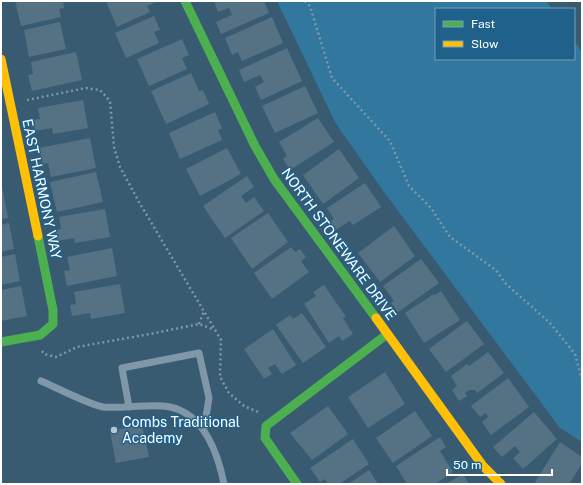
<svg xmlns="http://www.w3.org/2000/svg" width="583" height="485" viewBox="0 0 583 485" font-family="'Public Sans',sans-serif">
<rect width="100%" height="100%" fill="#385b72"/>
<path fill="#31779e" d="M277,1H547L552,9H436V59H574V41L582,52V442L560,428L384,192L336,124Z"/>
<g fill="#557284">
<path d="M15,1H63L64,8L59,9L61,17L21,26Z"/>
<path d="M106,1H158L147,6L150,12L117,27Z"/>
<path d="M214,1H264L269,13L221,34L216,22L232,15L229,8L218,12Z"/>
<path d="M154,16L160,30L154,32L159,43L126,58L115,33Z"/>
<path d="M272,17L283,43L242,61L238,52L232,55L225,38Z"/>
<path d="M60,22L66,49L29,57L24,30Z"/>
<path d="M182,39L189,55L182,58L187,69L149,86L137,59Z"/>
<path d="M287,48L302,81L261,100L255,87L264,82L260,75L244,82L239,70Z"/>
<path d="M76,52L82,80L32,91L28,75L33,74L31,62Z"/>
<path d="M191,73L199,91L203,90L209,104L166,124L151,91Z"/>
<path d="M305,86L318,113L275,133L262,106Z"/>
<path d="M83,100L88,128L53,134L52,128L35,131L33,120L40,119L38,108Z"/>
<path d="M215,112L222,128L218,130L222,140L180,159L169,133Z"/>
<path d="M318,118L334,142L290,170L283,159L287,156L279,142Z"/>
<path d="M90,138L96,168L51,177L48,163L43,164L39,148Z"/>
<path d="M227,148L241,174L200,196L186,169Z"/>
<path d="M339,149L359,178L323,204L303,175Z"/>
<path d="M96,172L103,202L57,212L50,182Z"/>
<path d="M247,176L254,187L241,196L246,203L254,197L264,211L225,238L203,206Z"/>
<path d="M365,183L381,207L353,225L350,221L334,231L328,222L334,219L327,208Z"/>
<path d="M2,186L8,218L1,219V187Z"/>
<path d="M105,209L110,237L75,243L74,238L57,241L55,230L61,229L59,217Z"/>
<path d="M268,213L288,242L252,269L231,238Z"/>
<path d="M9,223L14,249L1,252V225Z"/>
<path d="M394,226L415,256L380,282L358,253Z"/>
<path d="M291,247L295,252L300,249L306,257L301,261L309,272L272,299L254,273Z"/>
<path d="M112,248L117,276L67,286L64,271L70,270L67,257Z"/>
<path d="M15,254L20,281L1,285V257Z"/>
<path d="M421,259L439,283L398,312L391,303L394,301L383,286Z"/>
<path d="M120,284L125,313L91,319L90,313L72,316L70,305L76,304L74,292Z"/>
<path d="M324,285L346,317L343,318L353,334L342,341L339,336L329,343L304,304L316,296L313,292Z"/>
<path d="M21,286L27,316L1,321V290Z"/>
<path d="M441,291L460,320L424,343L405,313L434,294L435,295Z"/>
<path d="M302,313L326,347L303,363L276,325L290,315L293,319Z"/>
<path d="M467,321L484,344L446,372L429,349Z"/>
<path d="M273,329L296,365L282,374L275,364L268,368L272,374L264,379L244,349Z"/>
<path d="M488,352L504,373L477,393L475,390H469L465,393L467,396L459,401L452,390L457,386L451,376L467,364L469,366Z"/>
<path d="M385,372L405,404L368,428L348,397Z"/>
<path d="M508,378L529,407L491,435L482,422L488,417L486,413L480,417L471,406Z"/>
<path d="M328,406L348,434L312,460L290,433Z"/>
<path d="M415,411L432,436L393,463L376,438Z"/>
<path d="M534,412L557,439L523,469L513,458L520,452L515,446L502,457L493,447Z"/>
<path d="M142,425L149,457L116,463L110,431Z"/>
<path d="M440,437L446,447L440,451L453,472L435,484H407L396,466Z"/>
<path d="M353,439L369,464L339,484H328L325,479L320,482L310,468Z"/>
<path d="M560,442L582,457V464L569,484H538L535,482Z"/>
<path d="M369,470L378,484H348Z"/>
<path d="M463,474L469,484H446Z"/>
</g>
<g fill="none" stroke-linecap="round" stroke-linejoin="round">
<g stroke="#7f97a6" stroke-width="2.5" stroke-dasharray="2 3" stroke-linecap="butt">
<path d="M305,1L310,6L332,78L390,141L409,186L431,208L450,237L496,270L505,283L550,323L575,354L582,380"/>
<path d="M27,100L86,88L100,90L110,101L114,147L120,167L139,202L221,340L220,377L229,393L244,406L258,412"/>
<path d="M199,324L204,311"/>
<path d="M42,351L44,354L56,357L77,347L150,334L199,324L215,330"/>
</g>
<g stroke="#7f97a6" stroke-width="7">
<path d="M41,381C55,387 90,405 103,407C123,409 152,403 170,407C204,414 218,454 224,484"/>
<path d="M129,407L122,368L199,353L209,398L204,429"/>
</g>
<g stroke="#4caf50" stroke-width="9">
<path d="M185,1L255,146L274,179L376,318"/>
<path d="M1,342L40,335L53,324V310L38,236"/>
<path d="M297,484L265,438L266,426L386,335"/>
</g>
<g stroke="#ffc107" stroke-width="9">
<path d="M1,59L38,236"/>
<path d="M376,318L483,466L501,484"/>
</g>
</g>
<circle fill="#b9c6ce" stroke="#1f618a" stroke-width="1.5" cx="114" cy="430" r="4"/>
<g text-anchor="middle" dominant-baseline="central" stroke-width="3" stroke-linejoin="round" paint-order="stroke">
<g font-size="14" fill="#fff" stroke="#1f618a">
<text transform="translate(42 189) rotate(78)">EAST HARMONY WAY</text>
<text transform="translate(339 244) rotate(54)">NORTH STONEWARE DRIVE</text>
</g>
<g font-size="14" fill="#fff" stroke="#1f618a" text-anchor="start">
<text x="122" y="422">Combs Traditional<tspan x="122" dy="16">Academy</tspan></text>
</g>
</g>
<rect width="583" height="485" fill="none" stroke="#ffffff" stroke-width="4"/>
<rect x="435" y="8" width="140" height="52" fill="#1f618a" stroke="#79a0b9"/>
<rect x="443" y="21" width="20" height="6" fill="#4caf50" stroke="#79a0b9"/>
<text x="471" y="28" font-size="12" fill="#ffffff">Fast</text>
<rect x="443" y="41" width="20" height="6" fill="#ffc107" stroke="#79a0b9"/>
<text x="471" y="48" font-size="12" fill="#ffffff">Slow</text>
<path d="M447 469v6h105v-6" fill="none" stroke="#ffffff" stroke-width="2"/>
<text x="453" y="469" font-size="12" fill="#ffffff" stroke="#1f618a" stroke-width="3" paint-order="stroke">50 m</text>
</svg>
